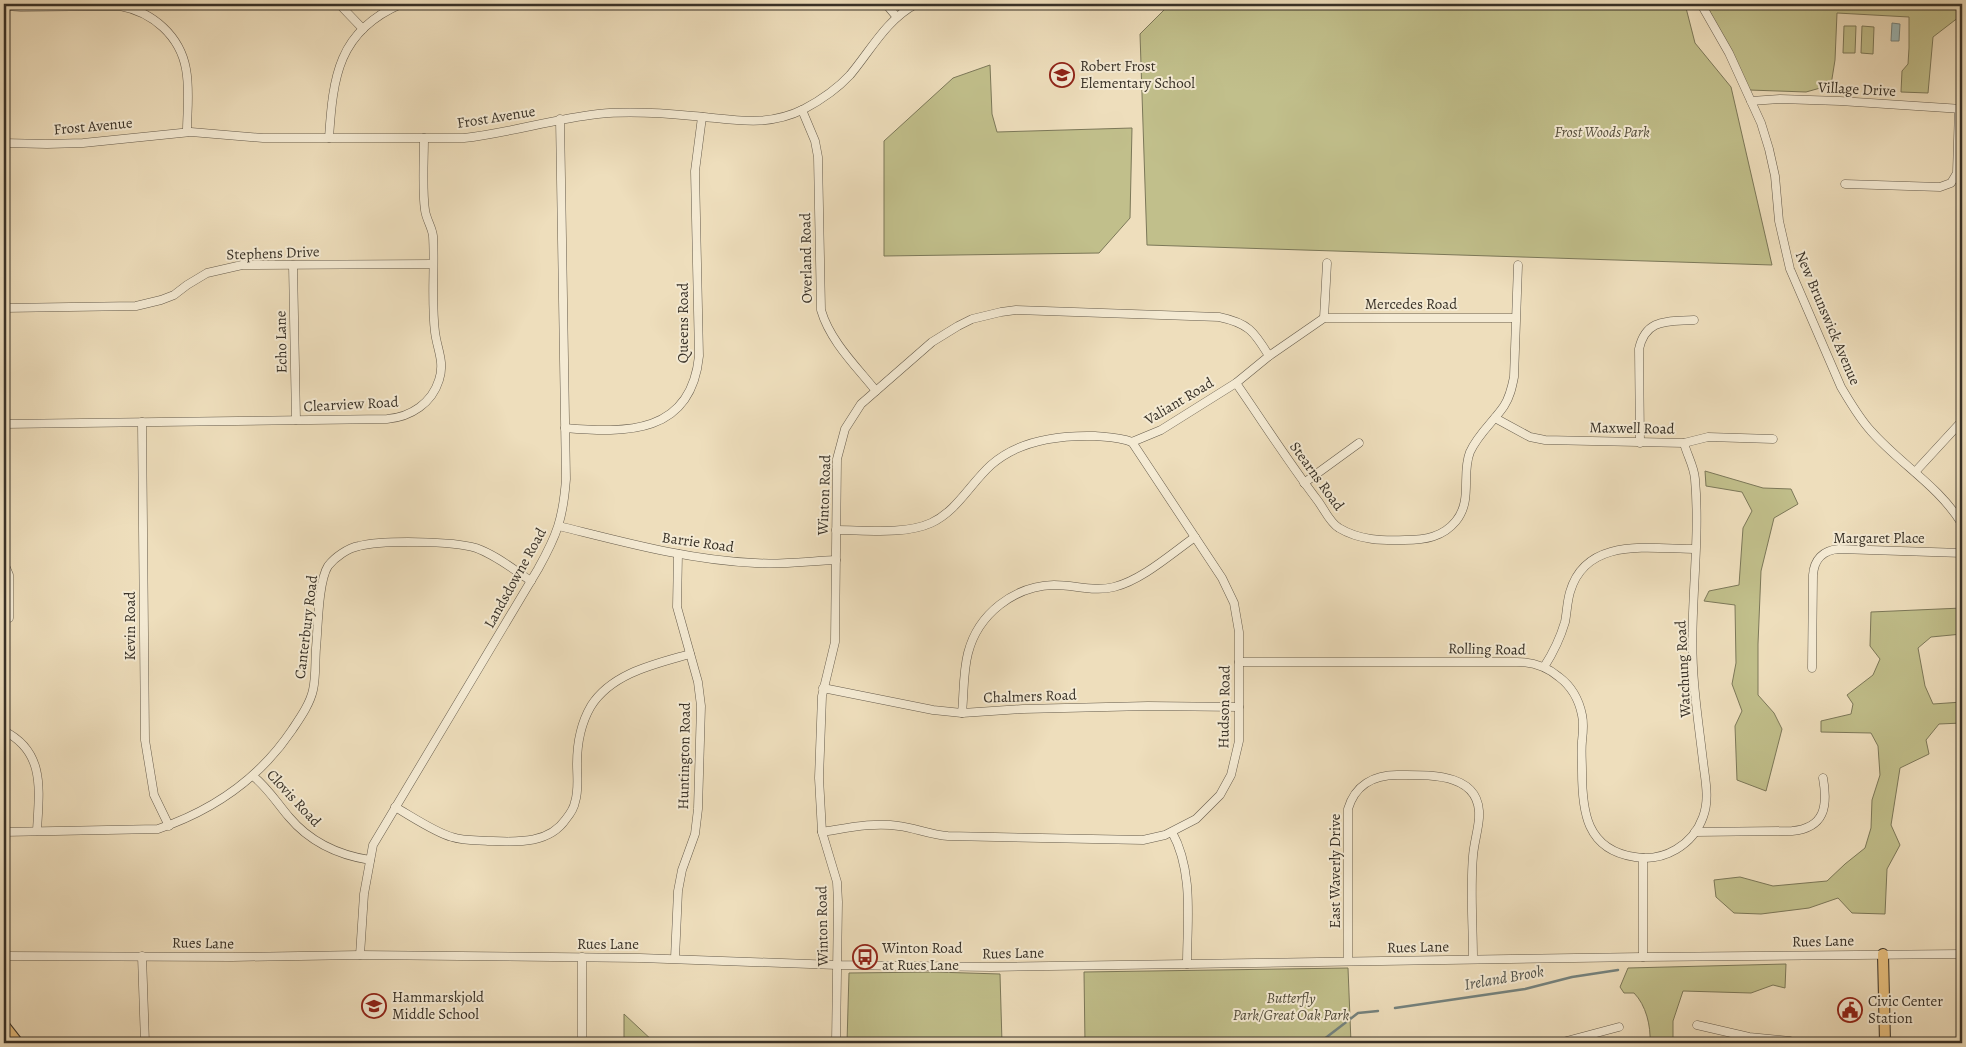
<svg xmlns="http://www.w3.org/2000/svg" width="1966" height="1047" viewBox="0 0 1966 1047" font-family="Alegreya,serif">
<rect width="100%" height="100%" fill="#eedebc"/>
<filter id="stains"><feTurbulence type="fractalNoise" baseFrequency=".004" numOctaves="4"/><feColorMatrix values="0 0 0 0 .2 0 0 0 0 .09 0 0 0 0 .02 0 0 0 .5 -.17"/></filter>
<radialGradient id="worn" r=".72"><stop offset=".6" stop-color="#630" stop-opacity="0"/><stop offset="1" stop-color="#630" stop-opacity=".3"/></radialGradient>
<g fill="#c1bf8b" stroke="#7c7859">
<path d="M1170,4H1685L1695,43L1731,87L1772,265L1147,245L1140,34Z"/>
<path d="M1706,4H1960L1959,17L1933,37L1928,93L1901,92L1902,71L1908,64L1909,48V17L1837,13L1835,60L1831,85L1806,92L1749,90Z"/>
<path d="M1844,26H1856L1855,53H1843Z"/>
<path d="M1862,26L1874,27L1873,54L1861,53Z"/>
<path d="M990,65L992,114L997,132L1132,128L1130,218L1099,253L884,256V141L953,78Z"/>
<path d="M1705,471L1763,488L1791,489L1798,504L1774,518L1761,571L1758,644V695L1774,713L1782,729L1766,791L1737,780L1735,726L1742,711L1732,684L1736,663L1735,605L1704,601L1709,591L1739,585L1743,528L1752,511L1742,492L1706,486Z"/>
<path d="M1962,608V634L1931,637L1918,648L1925,686L1933,704L1962,702V723L1939,724L1926,740L1929,754L1900,768L1891,825L1900,845L1887,869L1885,914L1852,913L1838,898L1809,908L1761,914L1734,913L1716,897L1714,880L1740,877L1773,886L1827,881L1845,864L1865,848L1871,828L1872,800L1880,775L1878,746L1871,733L1821,732V721L1851,714L1853,704L1847,695L1873,675L1880,659L1870,646L1871,612Z"/>
<path d="M1786,964L1785,988L1773,985L1751,993L1683,991L1673,1021V1043H1650C1651,1026 1646,1005 1634,993H1624L1620,987L1628,968Z"/>
<path d="M1348,968L1351,1043H1085L1084,972Z"/>
<path d="M935,972L1000,974L1002,1043H847L849,973Z"/>
<path d="M624,1014L655,1043H624Z"/>
</g>
<path fill="#9dbaba" stroke="#75837f" d="M1892,23L1900,24L1899,41H1891Z"/>
<g fill="none" stroke-linecap="round" stroke-linejoin="round">
<g stroke="#75837f" stroke-width="2.5">
<path d="M1395,1008L1525,989L1572,977L1618,970"/>
<path d="M1319,1043L1358,1013L1378,1011"/>
</g>
<defs>
<g id="minor">
<path d="M339,4L363,29"/>
<path d="M886,4L896,16"/>
<path d="M1701,4L1729,53L1761,123L1769,149L1775,176L1779,221L1790,269L1841,387C1850,402 1859,418 1871,431C1900,464 1939,486 1962,524"/>
<path d="M4,6L21,7L120,6C153,12 180,36 186,69C190,90 187,112 187,132"/>
<path d="M1751,101L1780,99L1840,101L1962,109"/>
<path d="M802,110L815,141L818,157L821,310C830,341 856,366 876,391"/>
<path d="M329,138C333,77 338,31 401,4"/>
<path d="M4,143L47,144L83,143L191,132L263,138H464C509,133 553,119 598,114C629,111 662,113 693,116C733,119 766,128 804,109C821,100 837,89 850,75C871,50 886,20 916,4"/>
<path d="M1845,184L1940,187L1951,183L1957,173L1959,109"/>
<path d="M293,265L296,420"/>
<path d="M4,308L136,306L161,300L174,295L187,285L207,273L242,265L433,264"/>
<path d="M1324,318L1327,263"/>
<path d="M1236,383C1263,422 1289,463 1318,501C1324,509 1330,523 1339,528C1359,540 1382,541 1405,540C1425,540 1443,537 1456,521C1473,500 1461,474 1470,452C1478,434 1494,421 1504,406C1510,397 1512,387 1514,377L1518,265"/>
<path d="M1495,418L1530,437L1545,440L1684,443L1708,437L1773,439"/>
<path d="M142,422L145,740L154,795L169,826"/>
<path d="M4,424L387,419C411,417 432,403 439,380C445,362 437,349 435,332C431,300 435,267 433,236C432,227 426,219 425,210C422,190 424,159 424,138"/>
<path d="M565,428C626,433 691,435 699,356L695,171L702,117"/>
<path d="M1640,443L1639,349C1646,318 1667,322 1694,320"/>
<path d="M1915,472L1962,421"/>
<path d="M1304,483L1359,443"/>
<path d="M559,526C624,542 688,560 755,563C782,565 810,561 836,560"/>
<path d="M836,530C865,530 904,535 931,523C957,511 970,484 991,465C1019,440 1059,435 1095,436C1108,437 1120,437 1132,442L1161,430L1236,383L1269,356L1324,318H1515"/>
<path d="M4,563L9,575V618"/>
<path d="M1239,662H1517C1532,662 1547,667 1559,677C1571,686 1579,700 1582,715C1584,724 1583,732 1582,741C1581,751 1582,761 1582,771C1582,811 1586,850 1635,857C1664,862 1693,845 1703,817C1710,799 1705,779 1703,761C1700,735 1696,708 1694,682C1688,615 1701,546 1695,479C1694,466 1687,455 1684,443"/>
<path d="M1544,667C1553,653 1560,639 1565,622C1567,612 1567,602 1570,592C1586,536 1650,549 1695,549"/>
<path d="M1812,668L1813,575C1814,560 1823,550 1839,549L1962,553"/>
<path d="M823,688L933,710L962,713L1023,709L1148,706L1239,707"/>
<path d="M962,713C964,693 963,672 968,653C978,614 1014,586 1054,585C1075,585 1094,592 1114,587C1142,580 1171,554 1195,537"/>
<path d="M4,731C46,752 39,791 37,831"/>
<path d="M253,776C268,788 277,803 289,817C310,842 338,855 370,860"/>
<path d="M395,807C411,816 436,833 452,837C464,841 478,840 490,841C518,842 549,844 566,819C570,814 574,808 575,802C579,790 577,777 577,764C577,744 581,723 591,706C612,673 655,664 690,654"/>
<path d="M4,832L158,829C214,810 259,779 292,730C300,718 310,704 313,690C316,677 315,662 316,648C318,629 318,582 328,566C335,557 348,548 359,546C383,540 453,541 476,548C496,555 514,570 531,581"/>
<path d="M822,832C848,828 873,822 899,826C915,828 931,835 948,836L1143,840L1165,835L1196,819L1220,795L1231,775L1239,741V632L1234,603L1222,578L1132,442"/>
<path d="M1172,832C1194,872 1187,921 1187,964"/>
<path d="M1695,832L1792,831C1825,828 1828,806 1823,778"/>
<path d="M360,955L364,894L373,845L538,569C557,535 563,519 566,479L560,119"/>
<path d="M4,956L232,957L360,955L640,958L837,965L991,967L1643,957L1962,954"/>
<path d="M142,956L145,1043"/>
<path d="M1643,957V858"/>
<path d="M675,958L678,891L682,870L695,834L698,809L701,706L698,682L677,607L678,554"/>
<path d="M1348,961V809C1355,785 1374,775 1397,775C1429,775 1482,772 1479,818C1478,831 1474,843 1473,856C1470,890 1473,925 1473,959"/>
<path d="M1697,1025L1749,1037L1790,1041"/>
<path d="M582,1043V957"/>
<path d="M836,1043L838,902L837,882L822,832L819,778L822,696L835,642L837,459L845,429L861,404L932,342L958,326L972,319L1001,312L1016,310L1219,317C1248,323 1254,331 1269,356"/>
<path d="M1559,1043L1619,1027"/>
</g>
<g id="major">
<path d="M1883,954L1885,1043"/>
<path d="M4,1025L18,1043"/>
</g>
</defs>
<use href="#minor" stroke="#665c4c" stroke-width="9"/>
<use href="#major" stroke="#383127" stroke-width="12"/>
<use href="#minor" stroke="#f4ead3" stroke-width="8"/>
<use href="#major" stroke="#e7bf7e" stroke-width="10"/>
</g>
<defs>
<symbol id="school-ring" viewBox="-11 -11 22 22"><circle r="9.5" fill="#f4ead3" stroke="#8f2418" stroke-width="1.5"/><path d="M0-5L7-2L0 1L-7-2ZM-4 1L0 2.5L4 1V4Q0 6-4 4Z" fill="#8f2418"/></symbol>
<symbol id="bus-ring" viewBox="-11 -11 22 22"><circle r="9.5" fill="#f4ead3" stroke="#8f2418" stroke-width="1.5"/><path d="M-5-6H5V4H4V6H2V4H-2V6H-4V4H-5ZM-3.5-4V0h7V-4ZM-3.5 1.2v1.5H-2V1.2ZM2 1.2v1.5H3.5V1.2Z" fill="#8f2418"/></symbol>
<symbol id="civic-ring" viewBox="-11 -11 22 22"><circle r="9.5" fill="#f4ead3" stroke="#8f2418" stroke-width="1.5"/><path d="M-.6-6.5H3V-4.5H.6V-3L4-1V1h2V6H-6V1h2V-1L-.6-3ZM-1.2 2.5V6h2.4V2.5Z" fill="#8f2418"/></symbol>
</defs>
<g fill-rule="evenodd">
<use href="#school-ring" x="1048" y="61" width="28" height="28"/>
<use href="#bus-ring" x="851" y="943" width="28" height="28"/>
<use href="#school-ring" x="360" y="992" width="28" height="28"/>
<use href="#civic-ring" x="1836" y="996" width="28" height="28"/>
</g>
<g text-anchor="middle" dominant-baseline="central" stroke-width="4" stroke-linejoin="round" paint-order="stroke">
<g font-size="15" fill="#383127" stroke="#f4ead3" text-anchor="start">
<text x="1080" y="66">Robert Frost<tspan x="1080" dy="17">Elementary School</tspan></text>
<text x="882" y="948">Winton Road<tspan x="882" dy="17">at Rues Lane</tspan></text>
<text x="392" y="997">Hammarskjold<tspan x="392" dy="17">Middle School</tspan></text>
<text x="1868" y="1001">Civic Center<tspan x="1868" dy="17">Station</tspan></text>
</g>
<g font-size="15" fill="#383127" stroke="#f4ead3">
<text transform="translate(1857 89) rotate(3)">Village Drive</text>
<text transform="translate(496 117) rotate(-9)">Frost Avenue</text>
<text transform="translate(93 126) rotate(-5)">Frost Avenue</text>
<text transform="translate(273 253) rotate(-2)">Stephens Drive</text>
<text transform="translate(806 258) rotate(-91)">Overland Road</text>
<text x="1411" y="304">Mercedes Road</text>
<text transform="translate(1828 318) rotate(67)">New Brunswick Avenue</text>
<text transform="translate(683 323) rotate(-90)">Queens Road</text>
<text transform="translate(281 342) rotate(-91)">Echo Lane</text>
<text transform="translate(1179 401) rotate(-31)">Valiant Road</text>
<text transform="translate(351 404) rotate(-3)">Clearview Road</text>
<text transform="translate(1632 428) rotate(1)">Maxwell Road</text>
<text transform="translate(1317 476) rotate(54)">Stearns Road</text>
<text transform="translate(824 495) rotate(-88)">Winton Road</text>
<text x="1879" y="538">Margaret Place</text>
<text transform="translate(698 542) rotate(8)">Barrie Road</text>
<text transform="translate(515 578) rotate(-61)">Landsdowne Road</text>
<text transform="translate(130 626) rotate(-90)">Kevin Road</text>
<text transform="translate(306 627) rotate(-83)">Canterbury Road</text>
<text transform="translate(1487 649) rotate(1)">Rolling Road</text>
<text transform="translate(1683 669) rotate(-93)">Watchung Road</text>
<text transform="translate(1030 696) rotate(-2)">Chalmers Road</text>
<text transform="translate(1224 707) rotate(-89)">Hudson Road</text>
<text transform="translate(684 756) rotate(-89)">Huntington Road</text>
<text transform="translate(294 798) rotate(47)">Clovis Road</text>
<text transform="translate(1335 871) rotate(-90)">East Waverly Drive</text>
<text transform="translate(822 926) rotate(-91)">Winton Road</text>
<text transform="translate(1823 941) rotate(-1)">Rues Lane</text>
<text transform="translate(203 943) rotate(1)">Rues Lane</text>
<text x="608" y="944">Rues Lane</text>
<text transform="translate(1418 947) rotate(-1)">Rues Lane</text>
<text transform="translate(1013 953) rotate(-1)">Rues Lane</text>
</g>
<g font-size="15" font-style="italic" fill="#534d3b" stroke="#f4ead3">
<text x="1602" y="132">Frost Woods Park</text>
<text x="1291" y="998">Butterfly<tspan x="1291" dy="17">Park/Great Oak Park</tspan></text>
</g>
<g font-size="16" font-style="italic" fill="#51534c" stroke="#f4ead3">
<text transform="translate(1504 978) rotate(-10)">Ireland Brook</text>
</g>
</g>
<rect width="1966" height="1047" fill="none" stroke="#eedebc" stroke-width="20"/>
<rect x="5" y="5" width="1956" height="1037" fill="none" stroke="#383127" stroke-width="2.5"/>
<rect x="10" y="10" width="1946" height="1027" fill="none" stroke="#383127"/>
<rect width="100%" height="100%" filter="url(#stains)"/>
<rect width="100%" height="100%" fill="url(#worn)"/>
</svg>
